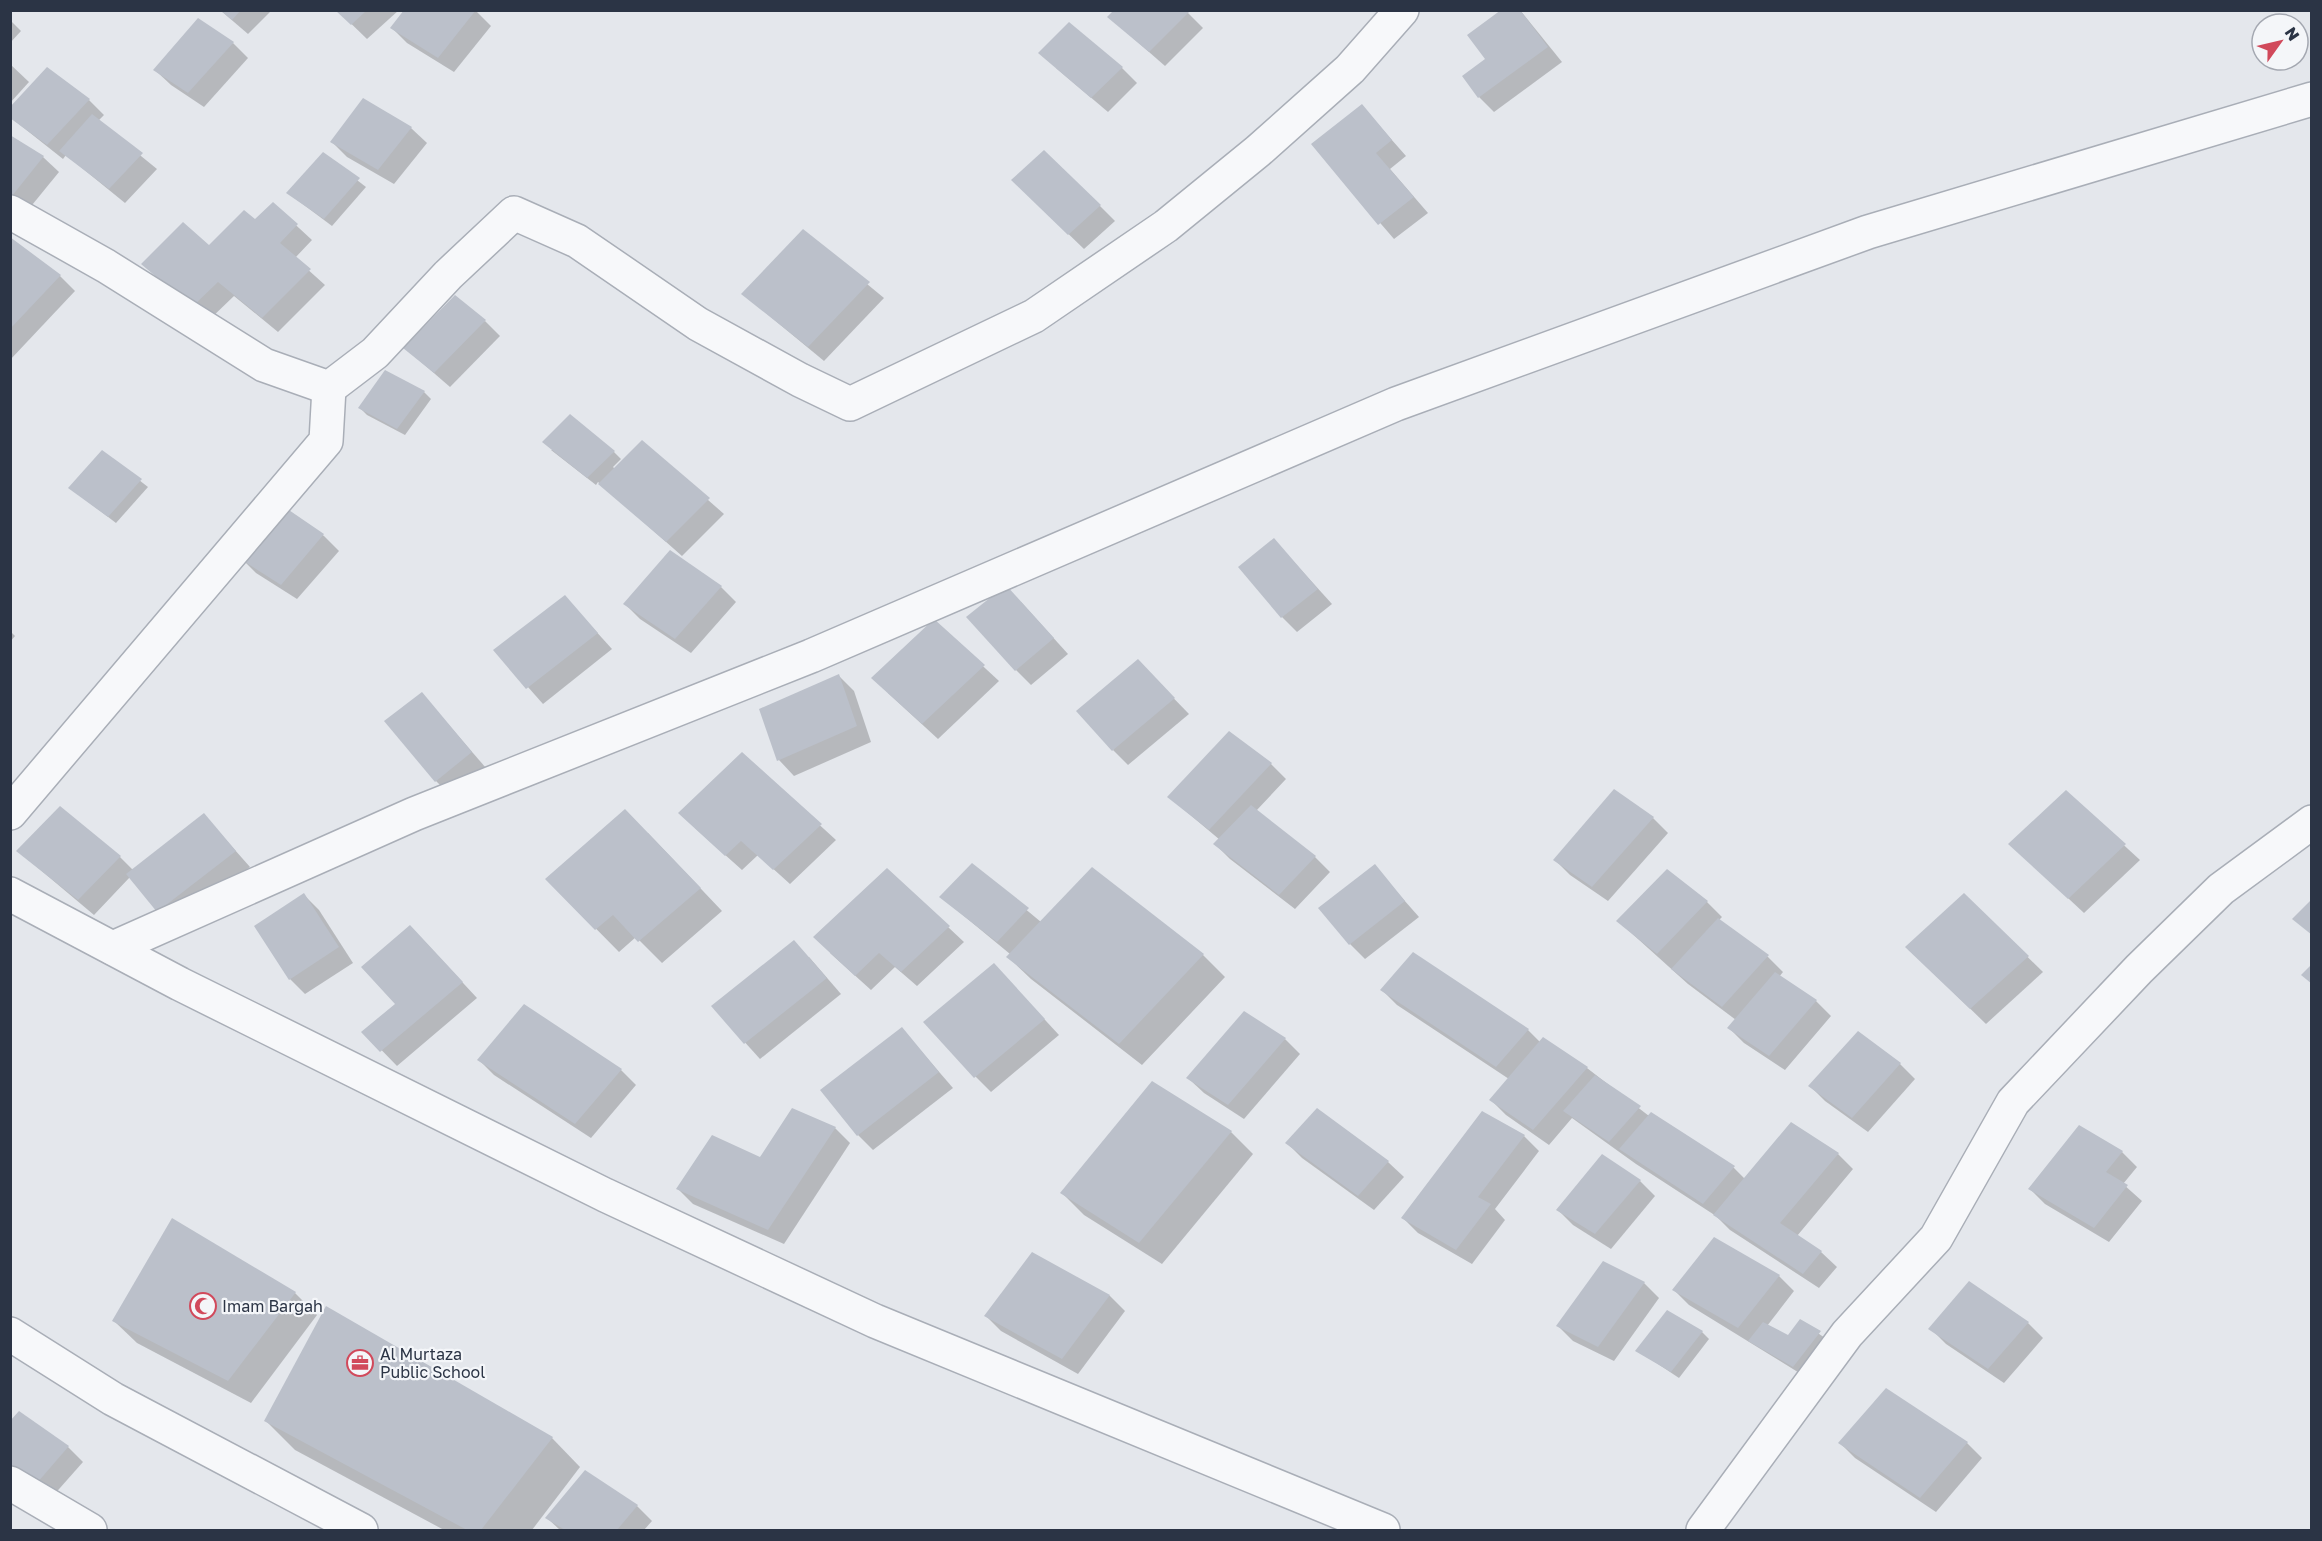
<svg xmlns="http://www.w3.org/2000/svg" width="2322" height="1541" viewBox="0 0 2322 1541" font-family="'Golos Text',sans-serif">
<rect width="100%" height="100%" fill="#e4e7ec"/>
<g fill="#0003">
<path d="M220,10H272L248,34Z"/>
<path d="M337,10H399L367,39Z"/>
<path d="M475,10L491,26L454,72L407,43L392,28Z"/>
<path d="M1520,10L1562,62L1494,112L1479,97L1487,60Z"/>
<path d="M1188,13L1203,28L1165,66L1109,17Z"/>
<path d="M10,20L21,31L10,43Z"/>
<path d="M233,43L248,58L204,107L171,85L155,70Z"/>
<path d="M10,64L29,82L10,103Z"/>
<path d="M1056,68H1122L1137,83L1108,112Z"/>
<path d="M89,100L104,115L98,121L157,169L125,203L66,155L63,159L10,117Z"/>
<path d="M364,100L411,128L427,143L394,184L347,157L332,142Z"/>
<path d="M1362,106L1406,156L1390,169L1428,213L1394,239L1313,145Z"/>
<path d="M10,137L43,157L59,172L28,210L10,199Z"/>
<path d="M323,154L366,187L332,226L288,193Z"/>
<path d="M1028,195L1100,206L1115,221L1084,249Z"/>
<path d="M273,204L312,240L295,258L325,285L278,332L234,296L208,321L143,264L210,247L255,221Z"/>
<path d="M803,231L884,298L824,361L743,294Z"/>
<path d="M10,239L60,276L75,291L10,360Z"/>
<path d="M485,321L500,336L450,387L405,348Z"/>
<path d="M424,392L431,399L405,435L367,415L360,408Z"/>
<path d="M642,442L724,514L682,556L598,482L596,485L551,450L614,452L621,459L613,467L615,469Z"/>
<path d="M103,452L148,487L116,523L70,488Z"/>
<path d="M283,508L324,536L339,551L297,599L256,573L241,558Z"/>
<path d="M1274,540L1332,604L1297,632L1282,617Z"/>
<path d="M721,587L736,602L691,653L640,619L625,604Z"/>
<path d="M565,597L612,649L543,704L496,651Z"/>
<path d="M1021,602L1068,654L1031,685L1016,670Z"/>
<path d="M934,621L999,681L938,739L888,693Z"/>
<path d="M10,631L15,636L10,642Z"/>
<path d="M839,676L854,691L871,742L794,776L779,760L761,710Z"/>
<path d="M1153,677L1189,714L1128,765L1113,750Z"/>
<path d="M422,694L486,768L451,796L436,781Z"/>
<path d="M1230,733L1271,764L1286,779L1256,811L1315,857L1330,872L1295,909L1230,859L1215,844L1220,840L1169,797Z"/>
<path d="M742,754L836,840L790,884L758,855L742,870L695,828Z"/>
<path d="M2066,792L2140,860L2084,913L2026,859Z"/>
<path d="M204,815L250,867L173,926L130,877L94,915L18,851L120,857L133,870Z"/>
<path d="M1653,818L1668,833L1608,901L1570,875L1555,860Z"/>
<path d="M648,833L722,911L662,963L636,937L619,952L547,879Z"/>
<path d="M972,865L1041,922L1092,869L1203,955L1225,977L1142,1065L1031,979L1008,957L1010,954L941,897Z"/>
<path d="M1374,866L1419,917L1365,959L1350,944Z"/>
<path d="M1667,871L1707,902L1722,917L1719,920L1768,957L1783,972L1779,977L1816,1001L1831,1016L1785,1070L1744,1043L1729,1028L1736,1020L1688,984L1618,921Z"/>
<path d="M304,895L319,910L353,963L305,994L290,979L256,927Z"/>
<path d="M1964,895L2043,972L1986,1024L1922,962Z"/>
<path d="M948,927L964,942L917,986L895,967L871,990L830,953Z"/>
<path d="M425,942L477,998L397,1066L364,1032L397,1004Z"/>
<path d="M1413,954L1528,1030L1540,1042L1587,1068L1649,1116L1651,1114L1734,1168L1745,1179L1838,1154L1853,1169L1797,1236L1821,1252L1837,1267L1819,1288L1730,1230L1716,1216L1636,1164L1572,1118L1549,1145L1506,1115L1491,1100L1509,1079L1397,1005L1382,990Z"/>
<path d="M809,957L841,994L760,1059L713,1007Z"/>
<path d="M1009,981L1059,1035L991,1092L975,1076Z"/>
<path d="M902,1029L953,1088L873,1150L858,1135Z"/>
<path d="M1858,1033L1900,1064L1915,1079L1868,1132L1825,1101L1810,1086Z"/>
<path d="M1285,1039L1300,1054L1244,1119L1204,1093L1188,1078Z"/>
<path d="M479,1060L621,1070L636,1085L591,1138L494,1075Z"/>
<path d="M1317,1110L1388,1162L1404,1177L1374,1210L1302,1158L1287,1143Z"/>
<path d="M835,1128L850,1143L784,1244L693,1204L678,1189Z"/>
<path d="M1231,1132L1253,1154L1162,1264L1084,1215L1062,1193Z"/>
<path d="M1524,1136L1539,1151L1495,1209L1505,1220L1472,1264L1418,1233L1403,1218Z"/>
<path d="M2122,1152L2137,1167L2123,1184L2142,1201L2109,1242L2045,1204L2030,1189Z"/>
<path d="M1640,1181L1655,1196L1611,1249L1573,1225L1558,1210Z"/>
<path d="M1032,1254L1110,1296L1125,1311L1078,1374L1001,1331L986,1316Z"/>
<path d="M1779,1276L1794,1291L1767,1326L1788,1337L1800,1321L1828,1340L1801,1374L1689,1305L1674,1290Z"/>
<path d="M1644,1283L1659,1298L1614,1361L1573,1341L1558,1326Z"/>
<path d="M295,1293L317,1315L251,1403L137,1343L114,1321Z"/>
<path d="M2028,1323L2043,1338L2004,1383L1946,1344L1931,1329Z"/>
<path d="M1702,1332L1709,1339L1679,1378L1637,1350Z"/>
<path d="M1886,1390L1967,1443L1982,1458L1936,1512L1855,1458L1840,1443Z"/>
<path d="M266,1421L552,1438L580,1467L532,1530H444L295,1450Z"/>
<path d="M10,1423L68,1447L83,1462L52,1497L10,1469Z"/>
<path d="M637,1506L652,1521L644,1530H560L547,1518Z"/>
</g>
<g fill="#bbc0ca">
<path d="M220,10H241L232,20Z"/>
<path d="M335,10H367L351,25Z"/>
<path d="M404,10H476L438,58L390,28Z"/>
<path d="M1114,10H1188L1189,12L1149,52L1107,17Z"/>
<path d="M1501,10H1520L1548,47L1478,98L1462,76L1485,59L1467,35Z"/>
<path d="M198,18L234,42L188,93L153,70Z"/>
<path d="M1069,22L1123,67L1091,98L1038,53Z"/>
<path d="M47,67L90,99L47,145L10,118V107Z"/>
<path d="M363,98L412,127L378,170L330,142Z"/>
<path d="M1362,104L1392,140L1376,153L1414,197L1378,225L1311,144Z"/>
<path d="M92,114L143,153L109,189L59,151Z"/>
<path d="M10,135L44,156L12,196L10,195Z"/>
<path d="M1044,150L1101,205L1068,235L1011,180Z"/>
<path d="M323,152L360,178L324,219L286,193Z"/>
<path d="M273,202L298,224L280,243L311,269L262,318L218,282L192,307L141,264L183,222L209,245L244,210L255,219Z"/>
<path d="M803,229L870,282L808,347L741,294Z"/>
<path d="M10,237L61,275L10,329Z"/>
<path d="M455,295L486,320L434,373L403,348Z"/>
<path d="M385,370L425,391L397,429L358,408Z"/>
<path d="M570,414L615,451L587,478L542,442Z"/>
<path d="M642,440L710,498L666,542L598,484Z"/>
<path d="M102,450L142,479L108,517L68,488Z"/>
<path d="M283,506L324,534L281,585L239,558Z"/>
<path d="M1274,538L1318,589L1281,618L1238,567Z"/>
<path d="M670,550L722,586L675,639L623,604Z"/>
<path d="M1006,585L1054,638L1015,671L966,617Z"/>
<path d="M565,595L598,633L526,689L493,650Z"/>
<path d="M934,619L985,665L922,724L871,678Z"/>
<path d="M1138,659L1175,698L1112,751L1076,711Z"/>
<path d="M839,674L857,726L777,761L759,709Z"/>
<path d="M422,692L472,752L435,782L384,721Z"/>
<path d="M1229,731L1272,763L1209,830L1167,797Z"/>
<path d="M742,752L822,824L773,870L741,841L725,856L678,813Z"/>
<path d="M1614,789L1654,817L1592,887L1553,860Z"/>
<path d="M2066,790L2126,844L2068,899L2008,844Z"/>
<path d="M1251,805L1316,856L1279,895L1213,844Z"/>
<path d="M60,806L121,856L78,900L16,851Z"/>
<path d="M625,809L701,888L638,942L613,915L595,930L545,879Z"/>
<path d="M204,813L236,851L157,912L126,874Z"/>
<path d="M972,863L1029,908L997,942L939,897Z"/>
<path d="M1375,864L1405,901L1349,945L1318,908Z"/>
<path d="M1092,867L1204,954L1119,1044L1006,957Z"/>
<path d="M887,868L950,926L901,972L879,953L855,976L813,937Z"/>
<path d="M1667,869L1708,901L1657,954L1616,921Z"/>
<path d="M304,893L339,947L289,980L254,926Z"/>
<path d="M1964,893L2029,956L1970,1009L1905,947Z"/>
<path d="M2312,899V935L2292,919Z"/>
<path d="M1718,918L1769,955L1722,1007L1671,969Z"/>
<path d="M410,925L463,982L380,1052L361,1032L395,1004L361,967Z"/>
<path d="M794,940L827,978L744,1044L711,1006Z"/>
<path d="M1413,952L1529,1029L1496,1067L1380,990Z"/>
<path d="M994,963L1045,1019L974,1078L923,1022Z"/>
<path d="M2312,964V984L2301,975Z"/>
<path d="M1775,972L1817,1000L1769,1056L1727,1028Z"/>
<path d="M524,1004L622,1069L575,1124L477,1060Z"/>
<path d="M1244,1011L1286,1038L1228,1105L1186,1078Z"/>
<path d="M902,1027L939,1072L857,1136L820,1090Z"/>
<path d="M1858,1031L1901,1063L1852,1118L1808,1086Z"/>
<path d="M1543,1037L1588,1067L1533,1130L1489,1100Z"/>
<path d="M1595,1075L1641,1106L1609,1142L1563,1111Z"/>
<path d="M1152,1081L1232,1131L1139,1243L1060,1193Z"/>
<path d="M792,1108L836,1127L768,1230L676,1189L712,1135L760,1157Z"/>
<path d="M1317,1108L1389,1161L1358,1196L1285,1143Z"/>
<path d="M1482,1111L1525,1135L1478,1197L1491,1204L1456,1250L1401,1218Z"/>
<path d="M1651,1112L1735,1166L1703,1204L1619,1149Z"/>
<path d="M1791,1122L1839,1153L1780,1223L1822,1251L1803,1274L1713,1215Z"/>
<path d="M2079,1125L2123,1151L2106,1172L2128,1185L2094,1228L2028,1189Z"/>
<path d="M1602,1154L1641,1180L1595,1234L1556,1210Z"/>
<path d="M172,1218L296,1292L228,1381L112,1321Z"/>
<path d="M1714,1237L1780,1275L1738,1328L1672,1290Z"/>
<path d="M1032,1252L1110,1295L1062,1359L984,1316Z"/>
<path d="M1603,1261L1645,1282L1598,1347L1556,1326Z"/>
<path d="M1969,1281L2029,1322L1988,1369L1928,1329Z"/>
<path d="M326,1306L553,1437L481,1530H467L264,1421Z"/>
<path d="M1667,1310L1703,1331L1671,1372L1635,1351Z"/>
<path d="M1800,1319L1821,1331L1793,1367L1748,1341L1763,1322L1788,1335Z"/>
<path d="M1886,1388L1968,1442L1920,1498L1838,1443Z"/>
<path d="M19,1411L69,1446L37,1483L10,1466V1421Z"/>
<path d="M585,1470L638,1505L617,1530H565L545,1518Z"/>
</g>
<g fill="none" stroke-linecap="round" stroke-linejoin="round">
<defs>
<g id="street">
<path d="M10,212L106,266L264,365L329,388L375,353L448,275L514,213L577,241L698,324L800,380L850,404L1034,316L1166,226L1258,151L1350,69L1402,10"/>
<path d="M10,813L326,441L329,388"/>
<path d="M10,894L180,984L605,1195L875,1321L1383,1530"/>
<path d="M113,948L414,814L811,656L1396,404L1868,232L2312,99"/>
<path d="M10,1334L113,1399L361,1530"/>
<path d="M10,1483L90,1530"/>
<path d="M1703,1530L1847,1334L1936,1238L2013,1102L2139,969L2221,889L2312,822"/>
</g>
</defs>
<use href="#street" stroke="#a9aeb7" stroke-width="36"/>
<use href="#street" stroke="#f7f8fa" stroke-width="33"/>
</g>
<defs>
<symbol id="mosque-ring" viewBox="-11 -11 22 22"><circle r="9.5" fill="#f4f6f9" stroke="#d1495b" stroke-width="1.5"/><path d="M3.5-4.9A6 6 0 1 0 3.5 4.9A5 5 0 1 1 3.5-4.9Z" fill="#d1495b"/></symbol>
<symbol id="office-ring" viewBox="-11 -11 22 22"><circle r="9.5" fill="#f4f6f9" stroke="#d1495b" stroke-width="1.5"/><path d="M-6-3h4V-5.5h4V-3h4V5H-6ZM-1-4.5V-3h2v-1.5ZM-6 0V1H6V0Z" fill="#d1495b"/></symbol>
</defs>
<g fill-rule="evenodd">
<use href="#mosque-ring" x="188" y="1291" width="30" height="30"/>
<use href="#office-ring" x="345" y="1348" width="30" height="30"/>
</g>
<g text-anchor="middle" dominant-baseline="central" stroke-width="4.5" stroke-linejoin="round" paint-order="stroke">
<g font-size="16" fill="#2b3445" stroke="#f4f6f9" text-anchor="start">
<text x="222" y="1306">Imam Bargah</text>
<text x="380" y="1354">Al Murtaza<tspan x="380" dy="18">Public School</tspan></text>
</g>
</g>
<rect width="2322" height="1541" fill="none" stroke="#2b3445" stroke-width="24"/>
<g transform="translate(2280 42) rotate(56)"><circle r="28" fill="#f4f6f9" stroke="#a4a8b1" stroke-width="1.5"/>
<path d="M0-4.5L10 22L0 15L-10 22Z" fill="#d1495b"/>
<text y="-9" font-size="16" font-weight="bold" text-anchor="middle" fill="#2b3445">N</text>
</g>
</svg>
